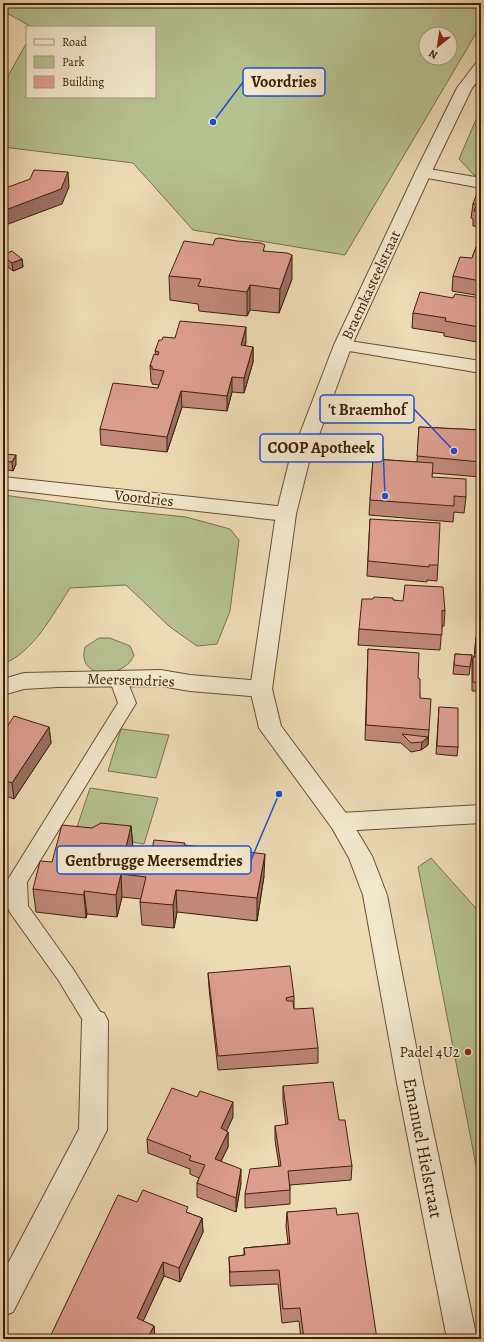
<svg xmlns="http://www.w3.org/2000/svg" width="484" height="1342" viewBox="0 0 484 1342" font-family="Alegreya,serif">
<rect width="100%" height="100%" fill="#eddbb4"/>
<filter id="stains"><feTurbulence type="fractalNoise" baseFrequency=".005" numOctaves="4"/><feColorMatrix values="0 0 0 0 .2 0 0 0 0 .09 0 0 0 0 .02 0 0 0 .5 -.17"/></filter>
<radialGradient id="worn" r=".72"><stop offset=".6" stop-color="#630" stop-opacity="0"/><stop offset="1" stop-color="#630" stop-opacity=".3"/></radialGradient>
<g fill="#b5c18f" stroke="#7a704c" fill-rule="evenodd">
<path d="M3,3H481V25L345,255L193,230L133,163L3,147V85L27,42V97H155V27H32L3,11ZM426,34H450V58H426Z"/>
<path d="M481,108V177L475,176L459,159Z"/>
<path d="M3,495L108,509L186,517L230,529L239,540L230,611L217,644L197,646L170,627L126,585L70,588C53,614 34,652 3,664Z"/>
<path d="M99,638H110L130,646L134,655C124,680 76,680 85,647Z"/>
<path d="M121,729L169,735L156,778L108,771Z"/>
<path d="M90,788L158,798L144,844L75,833Z"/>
<path d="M431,858L481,914V1191L418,867Z"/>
</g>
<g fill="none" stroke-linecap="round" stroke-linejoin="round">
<defs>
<path id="service" d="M118,672L124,673L136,703L27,882L28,906L73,969L106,1021L103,1027L95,1030L87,1027L59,981L11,914L8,908L7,881L118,703L109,678L112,673Z"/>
<g id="minor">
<path d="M423,168L481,178V188L417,176L415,173L417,170Z"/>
<path d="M343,340L481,361V373L337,349L334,345L337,341Z"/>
<path d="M3,477L286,507L293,509L296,514L293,519L286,521L3,489Z"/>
<path d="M161,670L190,675L261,681L269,683L272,689L269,695L261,697L190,691L161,686L58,687L24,689L3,695V679L24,673Z"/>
<path d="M481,805V823L340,831L332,828L328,822L332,816L340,813Z"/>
<path d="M95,1010L104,1013L108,1021L107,1130L13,1312L3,1316V1273L79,1129L82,1021L86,1013Z"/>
</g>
<path id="tertiary" d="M481,61V77L472,88L431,173L352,345L309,462L296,514L272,689L281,726L348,816L372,856L387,895L423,1083L477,1339H447L397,1083L363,895L349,858L332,828L259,728L250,689L276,514L289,462L334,345L415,173L457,88L476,63Z"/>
</defs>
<use href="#service" stroke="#6a4f33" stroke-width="2"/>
<use href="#minor" stroke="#6a4f33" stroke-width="2"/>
<use href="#tertiary" stroke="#6a4f33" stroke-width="2"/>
<use href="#service" fill="#f3e8ce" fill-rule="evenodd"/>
<use href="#minor" fill="#f3e8ce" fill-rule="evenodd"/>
<use href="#tertiary" fill="#f3e8ce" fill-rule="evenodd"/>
</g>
<g fill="#bf887b" stroke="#3f2008">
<path d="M481,194V227L473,226V219L471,218L473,204Z"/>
<path d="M481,234V296L452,291L453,276L472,258Z"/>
<path d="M265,251L292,279L279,313L250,310L247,316L199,311L198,304L170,300L169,276Z"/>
<path d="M3,255L22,259L23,267L13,271L3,263Z"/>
<path d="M453,298H481V330L477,342L444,336V333L412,328L413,313Z"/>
<path d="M175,338L246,342L245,346L253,347V362L244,393L232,392L227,411L182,407L167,452L101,445L100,429L158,388L159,385L152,384V382L151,381L150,366L156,354L155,351Z"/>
<path d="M419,427L481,430V477L432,473V477L466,497L464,513L454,512L453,522L369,515L373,459L417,462Z"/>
<path d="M3,454L16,464L13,471L3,469Z"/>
<path d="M370,519L438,565L437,581L427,580V582L367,576Z"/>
<path d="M393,600L445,611L444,626H442L440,650L358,645L359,629Z"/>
<path d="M476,637H481V691H472V665L473,657H474Z"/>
<path d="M368,649L418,678L420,698L429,730L428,745L421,750L411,752L401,743L365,740Z"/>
<path d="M455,654L472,655L469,675L453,674Z"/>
<path d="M439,707L458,747L457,756L436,754Z"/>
<path d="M49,727L51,743L14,799L3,795V733Z"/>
<path d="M131,826L133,849L130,860L149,863L185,845L264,876L257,921L177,912L174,928L142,925L140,902L141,899L122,897L117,917L87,914L86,918L36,912L33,889L92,828Z"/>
<path d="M208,973L294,996V1009L318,1048V1063L218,1070L209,988Z"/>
<path d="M283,1086L339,1120L352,1166L351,1180L290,1185V1204L245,1208V1194L279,1166L275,1140V1126L286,1125L283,1101Z"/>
<path d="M233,1117L226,1131L228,1132V1147L221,1161L241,1183L236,1212L197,1197V1183L199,1178L190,1174V1169L148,1153L147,1139Z"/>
<path d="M3,1133L5,1192H3Z"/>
<path d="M137,1202L188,1213L202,1218L203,1232L180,1282L164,1276L143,1321L154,1326L155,1339H49Z"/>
<path d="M287,1212L337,1215L377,1339H301L299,1321L282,1323L278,1284L230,1286L229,1257L244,1255V1248L288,1244L286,1226Z"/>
</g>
<g fill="#9b6f64" stroke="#3f2008">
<path d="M68,172L69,187L62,204L3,226V211Z"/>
<path d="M292,255V279L279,313L280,289Z"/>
<path d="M22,259L23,267L13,271L12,263Z"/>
<path d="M250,285V310L247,316V292Z"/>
<path d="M481,320V330L477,342L479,327Z"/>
<path d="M246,327V342L241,360V345Z"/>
<path d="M253,347V362L244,393V378Z"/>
<path d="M232,377V392L227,411V396Z"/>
<path d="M181,391L182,407L167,452V437Z"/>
<path d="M16,455V464L13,471L12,462Z"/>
<path d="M49,727L51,743L14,799L12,783Z"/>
<path d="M428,737V745L421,750L422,742Z"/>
<path d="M131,826L133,849L127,875L123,860Z"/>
<path d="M265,854L264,876L257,921V898Z"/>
<path d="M121,874L122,897L117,917L116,895Z"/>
<path d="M176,890L177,912L174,928L173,905Z"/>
<path d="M84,891L87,914L86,918L84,895Z"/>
<path d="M233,1102V1117L221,1143V1128Z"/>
<path d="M228,1132V1147L215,1173V1159Z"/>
<path d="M3,1133L5,1192L3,1181Z"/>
<path d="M241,1169V1183L236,1212V1198Z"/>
<path d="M202,1218L203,1232L180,1282L179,1268Z"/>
<path d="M163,1262L164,1276L138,1332L137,1318Z"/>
<path d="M154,1326L155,1339H147Z"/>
</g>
<g fill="#de9e8f" stroke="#3f2008">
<path d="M34,170L68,172L61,189L3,211V189L30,179Z"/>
<path d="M477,193L481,194V212L474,211L477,204H473Z"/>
<path d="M481,234V281L453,276L460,257L472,258Z"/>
<path d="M219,238L237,241L261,243L265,245L263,251L287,253L292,255L280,289L250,285L247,292L198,286L201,279L169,276L184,241L213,245L215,239Z"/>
<path d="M12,251L22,259L12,263L3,256V255Z"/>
<path d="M420,292L453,298L455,294L481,298V320L479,327L445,321L446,318L413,313Z"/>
<path d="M180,321L246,327L241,345L253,347L244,378L232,377L227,396L181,391L167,437L100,429L113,383L158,388L164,371L152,369V366H150L154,354L158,355L159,352L155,351L159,340H162L163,337L175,338Z"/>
<path d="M419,427L481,430V462L417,456Z"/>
<path d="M3,454L16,455L12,462L3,461Z"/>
<path d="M373,459L433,463L432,477L466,479V497L454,496V506L370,500Z"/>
<path d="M370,519L440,523L438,565H429V567L368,561Z"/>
<path d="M405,585L443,587L445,611L442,610V635L359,629L362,599H373L374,597L393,598V600L403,601Z"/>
<path d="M476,637H481V653H475Z"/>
<path d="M368,649L419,653L418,678L420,679V698L431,699L429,730L366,725Z"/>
<path d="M455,654L472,655L470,667L454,665Z"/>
<path d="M473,657H481V683L473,682Z"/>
<path d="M439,707L458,708V747L437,746Z"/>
<path d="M14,716L49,727L12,783L3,780V733Z"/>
<path d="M402,734L428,737L422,742L411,743Z"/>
<path d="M101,823L131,826L123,860L149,863L154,840L185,843L184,845L265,854L257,898L176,890L173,905L140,902L146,877L121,874L116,895L84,891V895L33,889L40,861L52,862L62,825L92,828Z"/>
<path d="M290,966L294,996L286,998L287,1001H293L294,1009L313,1008L318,1048L218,1056L208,973Z"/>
<path d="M333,1082L339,1120H345L352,1166L288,1171L290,1190L245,1194L250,1169L281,1166L275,1126L288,1124L283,1086Z"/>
<path d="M172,1088L197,1097L200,1091L233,1102L221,1128L228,1132L215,1159L241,1169L236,1198L197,1183L205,1165L189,1160L191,1156L147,1139Z"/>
<path d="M143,1190L188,1207L186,1212L202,1218L179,1268L163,1262L137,1318L154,1326L147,1339H49L118,1195L137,1202Z"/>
<path d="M336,1208L337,1215L358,1213L377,1339H304L300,1308L283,1309L279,1270L230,1272L229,1257L245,1255L244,1248L290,1244L287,1212Z"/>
</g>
<circle fill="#8f2418" stroke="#f3e8ce" stroke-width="1.5" cx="468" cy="1052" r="4"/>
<g text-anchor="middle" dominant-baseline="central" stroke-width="3" stroke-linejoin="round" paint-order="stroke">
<g font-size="15" fill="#3f2008" stroke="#f3e8ce">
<text transform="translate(371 285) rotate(-65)">Braemkasteelstraat</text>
<text transform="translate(144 498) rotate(6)">Voordries</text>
<text transform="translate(131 680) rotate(2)">Meersemdries</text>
</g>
<g font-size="15" fill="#3f2008" stroke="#f3e8ce" text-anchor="end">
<text x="460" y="1052">Padel 4U2</text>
</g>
<g font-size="18" fill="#3f2008" stroke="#f3e8ce">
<text transform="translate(423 1148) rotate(79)">Emanuel Hielstraat</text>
</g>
</g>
<path fill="none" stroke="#1d4ed8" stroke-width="1.5" d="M213 122L243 82M454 451L414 409M385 496L383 448M279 794L251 860"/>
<g fill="#1d4ed8" stroke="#f3e8ce" stroke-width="1.5">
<circle cx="213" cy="122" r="4"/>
<circle cx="454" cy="451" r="4"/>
<circle cx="385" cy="496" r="4"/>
<circle cx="279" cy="794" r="4"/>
</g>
<g fill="#f3e8ce" stroke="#1d4ed8" stroke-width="1.5">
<rect x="243" y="68" width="82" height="28" rx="4"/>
<rect x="320" y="395" width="94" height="28" rx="4"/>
<rect x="260" y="434" width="123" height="28" rx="4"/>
<rect x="57" y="846" width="194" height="28" rx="4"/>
</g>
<g font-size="16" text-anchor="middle" font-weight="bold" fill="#3f2008">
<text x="284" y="87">Voordries</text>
<text x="367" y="415">'t Braemhof</text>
<text x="321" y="453">COOP Apotheek</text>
<text x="154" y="866">Gentbrugge Meersemdries</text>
</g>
<rect width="484" height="1342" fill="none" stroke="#eddbb4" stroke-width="16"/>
<rect x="4" y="4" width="476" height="1334" fill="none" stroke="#3f2008" stroke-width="2"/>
<rect x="8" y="8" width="468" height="1326" fill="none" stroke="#3f2008"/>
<rect x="26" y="26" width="130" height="72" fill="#f3e8ce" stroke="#ab987f"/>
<rect x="34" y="39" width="20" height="6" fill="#f3e8ce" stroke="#ab987f"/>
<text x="62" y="46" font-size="12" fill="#3f2008">Road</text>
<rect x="34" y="56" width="20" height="12" fill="#b5c18f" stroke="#ab987f"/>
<text x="62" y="66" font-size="12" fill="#3f2008">Park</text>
<rect x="34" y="76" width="20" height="12" fill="#de9e8f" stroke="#ab987f"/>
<text x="62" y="86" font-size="12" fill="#3f2008">Building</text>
<g transform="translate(438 46) rotate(210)"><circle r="19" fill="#f3e8ce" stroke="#ab987f"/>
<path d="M0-3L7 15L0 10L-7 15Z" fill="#8f2418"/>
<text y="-6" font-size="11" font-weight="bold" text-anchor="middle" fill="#3f2008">N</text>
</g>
<rect width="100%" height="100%" filter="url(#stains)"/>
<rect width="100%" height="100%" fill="url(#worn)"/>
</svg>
